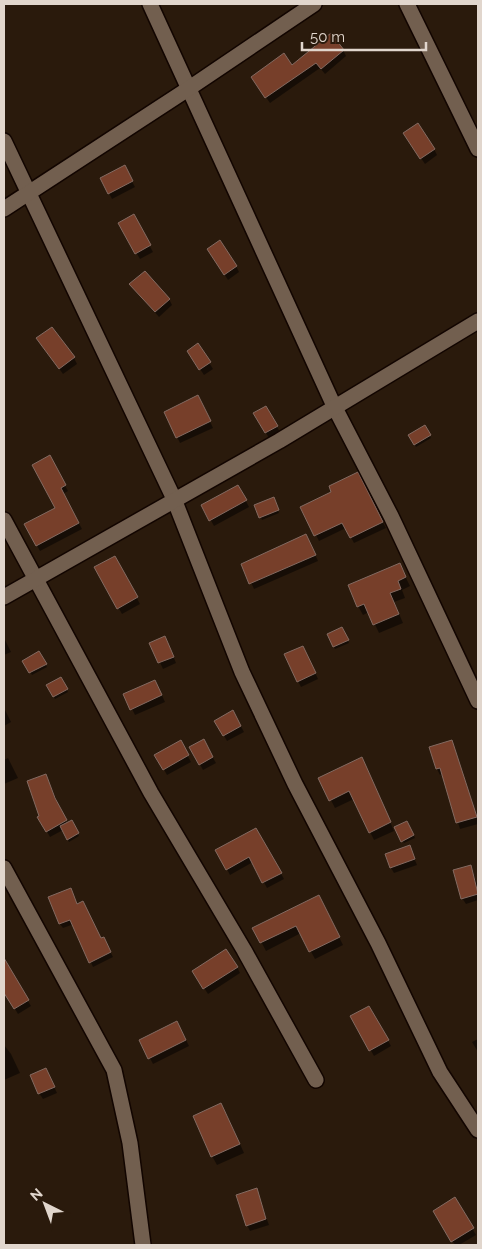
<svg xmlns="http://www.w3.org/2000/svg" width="482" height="1249" viewBox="0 0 482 1249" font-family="Raleway,sans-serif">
<rect width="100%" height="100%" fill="#2a1a0c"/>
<g fill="#0007">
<path d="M343,50L346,56L325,74L320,68L270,103L256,83L292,66Z"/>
<path d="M408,139L434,149L437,155L425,164Z"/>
<path d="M124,167L135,187L112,199L109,193Z"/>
<path d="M133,216L153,252L140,259L119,223Z"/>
<path d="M212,255L236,266L239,272L228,280Z"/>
<path d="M131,285L169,299L172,305L159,317Z"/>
<path d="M41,344L74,358L77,364L63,374Z"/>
<path d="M198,345L213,369L204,375L192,357Z"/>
<path d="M201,402L213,428L180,443L165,412Z"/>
<path d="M265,407L280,432L269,438L255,414Z"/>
<path d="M424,426L431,438L416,447L410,435Z"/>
<path d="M49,457L68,491L63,494L82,529L40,551L26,525L57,508Z"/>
<path d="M360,479L386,528L354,543L346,528L319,541L302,508Z"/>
<path d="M238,486L249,507L214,526L203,506Z"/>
<path d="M274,501L279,513L262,520L256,506Z"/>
<path d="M309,541L318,561L254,589L243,565Z"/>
<path d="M115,557L140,604L122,614L96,568Z"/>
<path d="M404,574L410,586L402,590L405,598L394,602L403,623L379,633L369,612L363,615L358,606Z"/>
<path d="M342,628L349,643L335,649L328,635Z"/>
<path d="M4,638L11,652L4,655Z"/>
<path d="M151,643L168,644L176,663L163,669Z"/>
<path d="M39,653L47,667L32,675L24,661Z"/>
<path d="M306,653L318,679L301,687L298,681Z"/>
<path d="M61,679L68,692L55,699L48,686Z"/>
<path d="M158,687L165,702L135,715L125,695Z"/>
<path d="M4,708L11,722L4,726Z"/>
<path d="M233,712L244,732L227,741L216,721Z"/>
<path d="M203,741L216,763L203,770L191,748Z"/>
<path d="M180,742L191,762L167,775L156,755Z"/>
<path d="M452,742L478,819V824L460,829L443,774L440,775L437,769Z"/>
<path d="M8,758L18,778L4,784V760Z"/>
<path d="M366,766L394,831L374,840L354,799L335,808L320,779Z"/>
<path d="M46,775L67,824L71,822L79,836L69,842L63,830L50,837L39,817Z"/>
<path d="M407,822L415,838L404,843L396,828Z"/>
<path d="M256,829L284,879L267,888L253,862L230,875L217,850Z"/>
<path d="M409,846L417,865L394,873L391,868Z"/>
<path d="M471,866L478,887V900L466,904L462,898Z"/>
<path d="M73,895L77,905L101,939L103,938L113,957L93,967L74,924L63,928L60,924Z"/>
<path d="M323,905L343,945L315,959L301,933L266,951L254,928Z"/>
<path d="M237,967L240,973L208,994L197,977Z"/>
<path d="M10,972L31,1006L18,1014L4,991V976Z"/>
<path d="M369,1007L391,1046L374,1056L352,1017Z"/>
<path d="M180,1028L189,1046L153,1064L141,1041Z"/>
<path d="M478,1039V1052L472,1042Z"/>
<path d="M4,1045L11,1054L20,1073L4,1080Z"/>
<path d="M49,1076L57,1093L43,1099L39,1093Z"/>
<path d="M226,1113L244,1153L217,1165L212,1156Z"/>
<path d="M256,1190L269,1225L250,1231L247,1225Z"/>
<path d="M455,1199L476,1235L459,1245H455L435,1211Z"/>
</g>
<g fill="#773f2a" stroke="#836a61">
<path d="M331,33L344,50L321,69L316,63L265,98L251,77L284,53L292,65Z"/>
<path d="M418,123L435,149L420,159L403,133Z"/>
<path d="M125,165L133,181L108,194L100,178Z"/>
<path d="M134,214L151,245L135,254L118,223Z"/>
<path d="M220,240L237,266L224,275L207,249Z"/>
<path d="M145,271L170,299L155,312L129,284Z"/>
<path d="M52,327L75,357L59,369L36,338Z"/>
<path d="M198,343L211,362L199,370L187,351Z"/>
<path d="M198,395L211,421L176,438L164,412Z"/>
<path d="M266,406L278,426L265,433L253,413Z"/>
<path d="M425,425L431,435L414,445L408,435Z"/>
<path d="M50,455L66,485L61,488L79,523L36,546L24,524L55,508L32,465Z"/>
<path d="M358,472L383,522L350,538L342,523L314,536L300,507L331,492L329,486Z"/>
<path d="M238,485L247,500L209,521L201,505Z"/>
<path d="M274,497L279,510L259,518L254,505Z"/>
<path d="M306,534L316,555L249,584L241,564Z"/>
<path d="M115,556L138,597L117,609L94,567Z"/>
<path d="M400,563L406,577L398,581L401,589L390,593L399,614L373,625L364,604L357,607L348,585Z"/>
<path d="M342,627L349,640L333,647L327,634Z"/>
<path d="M165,636L174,657L158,663L149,643Z"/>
<path d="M303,646L316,673L297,682L284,654Z"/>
<path d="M39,651L47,664L29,673L22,661Z"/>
<path d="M61,677L68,689L53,697L46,685Z"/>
<path d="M155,680L162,695L130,710L123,694Z"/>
<path d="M233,710L241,726L223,736L214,721Z"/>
<path d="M204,739L213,757L199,765L189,747Z"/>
<path d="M181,740L189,755L163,770L154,755Z"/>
<path d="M452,740L477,817L456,823L440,768L436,769L429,747Z"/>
<path d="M362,757L391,822L369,833L349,791L329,801L318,778Z"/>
<path d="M46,774L55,798L67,820L46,832L37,817L39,816L27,781Z"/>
<path d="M72,820L79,833L67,840L60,826Z"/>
<path d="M407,821L414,835L401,842L394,827Z"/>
<path d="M256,828L282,873L262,883L249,857L226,870L215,850Z"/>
<path d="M410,845L415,859L390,868L385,854Z"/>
<path d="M471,865L478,894L461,899L453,870Z"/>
<path d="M71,888L77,904L83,901L101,938L104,937L111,952L89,963L70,920L59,924L48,897Z"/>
<path d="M319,895L340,937L309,952L296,926L260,943L252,928Z"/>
<path d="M226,949L238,967L203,989L192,971Z"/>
<path d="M4,958L29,1000L14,1009L4,993Z"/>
<path d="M369,1006L389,1040L369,1051L350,1016Z"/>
<path d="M177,1021L186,1040L148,1059L139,1040Z"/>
<path d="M46,1068L55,1087L38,1094L30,1075Z"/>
<path d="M221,1103L240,1144L211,1157L193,1116Z"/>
<path d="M257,1188L266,1219L246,1226L236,1195Z"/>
<path d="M455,1197L474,1228L451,1242L433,1211Z"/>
</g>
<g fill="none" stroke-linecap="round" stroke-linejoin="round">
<defs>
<g id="minor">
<path d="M150,4L334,406L391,516L478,701"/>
<path d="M407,4L478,149"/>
<path d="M4,141L174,499L242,672L295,784L378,943L440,1072L478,1130"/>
<path d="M4,209L188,89L314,4"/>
<path d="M4,520L151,793L244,950L316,1080"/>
<path d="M4,597L279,441L478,321"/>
<path d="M4,868L114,1070L130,1143L143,1245"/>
</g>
</defs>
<use href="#minor" stroke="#120500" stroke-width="18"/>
<use href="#minor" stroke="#725f4f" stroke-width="15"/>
</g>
<rect width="482" height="1249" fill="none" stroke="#e1d6cd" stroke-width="10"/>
<g transform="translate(45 1204) rotate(318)" stroke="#2a1a0c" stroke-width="4" paint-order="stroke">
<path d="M0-4L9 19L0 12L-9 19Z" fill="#e1d6cd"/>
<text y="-8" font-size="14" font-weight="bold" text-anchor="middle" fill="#e1d6cd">N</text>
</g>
<path d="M302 42v8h124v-8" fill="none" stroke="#e1d6cd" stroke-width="2.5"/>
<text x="310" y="42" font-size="15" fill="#e1d6cd" stroke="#2a1a0c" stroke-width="4" paint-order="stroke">50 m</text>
</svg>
